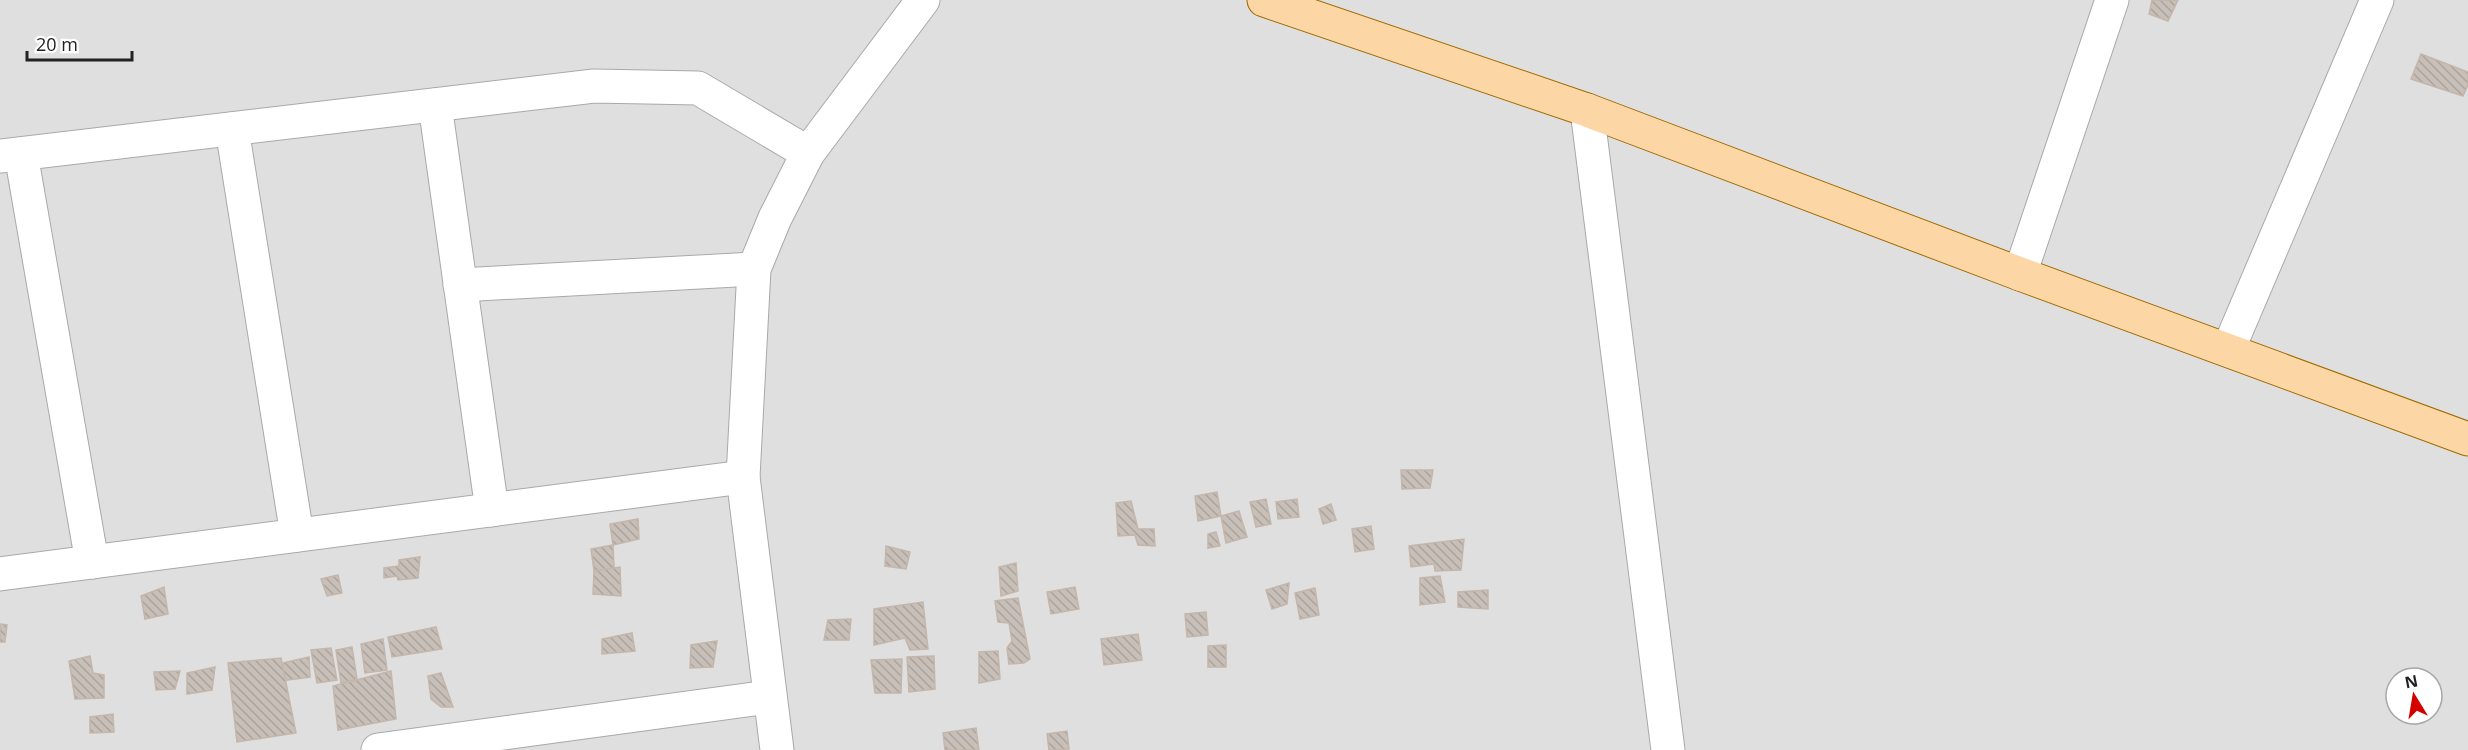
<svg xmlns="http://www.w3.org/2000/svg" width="2468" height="750" viewBox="0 0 2468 750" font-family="'Open Sans',sans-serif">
<defs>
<pattern id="building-back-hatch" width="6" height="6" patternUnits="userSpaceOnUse" patternTransform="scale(1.5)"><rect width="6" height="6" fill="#c7bfb8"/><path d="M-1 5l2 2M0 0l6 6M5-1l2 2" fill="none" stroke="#aba49e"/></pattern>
</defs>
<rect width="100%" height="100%" fill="#f2efe9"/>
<path fill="#e0dfdf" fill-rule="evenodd" d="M0,0H2468V750H0ZM2396,678H2432V714H2396Z"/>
<g fill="url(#building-back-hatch)" stroke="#c4b6ab" stroke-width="1.5">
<path d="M2152,0H2178L2168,21L2149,14Z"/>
<path d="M2421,54L2468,72V85L2463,96L2411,79Z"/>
<path d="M1401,470H1433L1430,488L1402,489Z"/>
<path d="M1217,492L1221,516L1198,521L1195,496Z"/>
<path d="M1266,499L1271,524L1256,527L1250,502Z"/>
<path d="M1297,499L1299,517L1278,519L1276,502Z"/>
<path d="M1131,501L1138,529H1154L1155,546L1138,545L1135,535L1118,536L1116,503Z"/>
<path d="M1331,504L1336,520L1323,524L1319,509Z"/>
<path d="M1239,511L1247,537L1226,543L1221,516Z"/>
<path d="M638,519L639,539L613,545L610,524Z"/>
<path d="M1371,526L1374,549L1355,552L1352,529Z"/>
<path d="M1216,532L1220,546L1208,548V534Z"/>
<path d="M1464,539L1461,570L1435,571L1434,564L1411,567L1409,546Z"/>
<path d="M613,545L614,568L594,571L591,549Z"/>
<path d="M886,546L910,552L906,569L885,566Z"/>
<path d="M420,557L418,578L398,580L397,576L384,578V568L399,566V560Z"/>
<path d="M1016,563L1018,591L1001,596L999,567Z"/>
<path d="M620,567L621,596L593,594L594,571Z"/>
<path d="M338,575L342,593L327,596L321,579Z"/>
<path d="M1440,576L1445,602L1420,605V578Z"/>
<path d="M1289,583L1287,604L1272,609L1266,590Z"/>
<path d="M164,587L168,614L145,619L141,596Z"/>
<path d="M1075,587L1079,609L1051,614L1047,592Z"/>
<path d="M1315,588L1319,615L1300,619L1295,593Z"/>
<path d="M1488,590V609L1458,607V592Z"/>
<path d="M1018,598L1030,659L1024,663L1009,664L1007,648L1012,641L1009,623L998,622L995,601Z"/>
<path d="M923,602L928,649L910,650L905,638L874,645V609Z"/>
<path d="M1206,612L1208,635L1187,637L1185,614Z"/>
<path d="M851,619L849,640H824L828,620Z"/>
<path d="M0,624L7,625L5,642H0Z"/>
<path d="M436,627L442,649L392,657L388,637Z"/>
<path d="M632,633L635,651L602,654V639Z"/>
<path d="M1138,634L1142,660L1104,665L1101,639Z"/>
<path d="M383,639L387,670L365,673L361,644Z"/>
<path d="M717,641L713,667L690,668L691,645Z"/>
<path d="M1226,645V667H1208V646Z"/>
<path d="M352,647L357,679L341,683L336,650Z"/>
<path d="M331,648L337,680L317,683L311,650Z"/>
<path d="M998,651L1000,679L979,683V652Z"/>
<path d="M90,656L93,673L104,675V698L75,699L69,661Z"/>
<path d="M934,656L935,689L909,692L907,657Z"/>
<path d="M309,657L310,677L281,681L278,664Z"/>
<path d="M281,658L296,733L237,742L228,663Z"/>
<path d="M902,659L901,693H875L871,660Z"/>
<path d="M215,667L212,690L187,694V673Z"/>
<path d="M180,671L175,689L156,690L154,672Z"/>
<path d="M391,671L396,719L338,730L333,686Z"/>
<path d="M441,673L453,707H441L431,699L428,676Z"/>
<path d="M113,714L114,732L90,733V717Z"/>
<path d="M976,728L979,750H945L943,733Z"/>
<path d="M1067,731L1069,749L1049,750L1047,734Z"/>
</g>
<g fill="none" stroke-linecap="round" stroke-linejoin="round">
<defs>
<g id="minor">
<path d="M435,105L492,510"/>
<path d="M1587,110L1668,750"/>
<path d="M232,129L297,535"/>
<path d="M21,154L92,562"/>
<path d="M0,156L594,86L698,88L808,153"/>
<path d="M2020,274L2112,0"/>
<path d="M460,285L754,269"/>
<path d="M2228,350L2377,0"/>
<path d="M0,574L743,477"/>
<path d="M378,750L769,697"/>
<path d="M777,750L743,477L754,269L775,218L808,153L923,0"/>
</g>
<path id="major" d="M1264,0L1587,110L2020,274L2468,439"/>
</defs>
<use href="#minor" stroke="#a9a9a9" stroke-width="35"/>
<use href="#major" stroke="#a06b00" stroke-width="35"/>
<use href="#minor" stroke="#fff" stroke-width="33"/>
<use href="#major" stroke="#fcd6a4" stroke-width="33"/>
</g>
<g transform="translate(2414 696) rotate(349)"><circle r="28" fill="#ffffff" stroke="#a7a7a7" stroke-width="1.5"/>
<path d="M0-4.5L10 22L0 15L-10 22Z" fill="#d40000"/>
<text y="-9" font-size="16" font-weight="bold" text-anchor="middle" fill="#222222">N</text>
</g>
<path d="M27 51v9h105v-9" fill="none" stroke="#222222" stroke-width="3"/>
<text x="36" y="51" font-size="18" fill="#222222" stroke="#ffffff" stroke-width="4.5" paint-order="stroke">20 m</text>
</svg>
